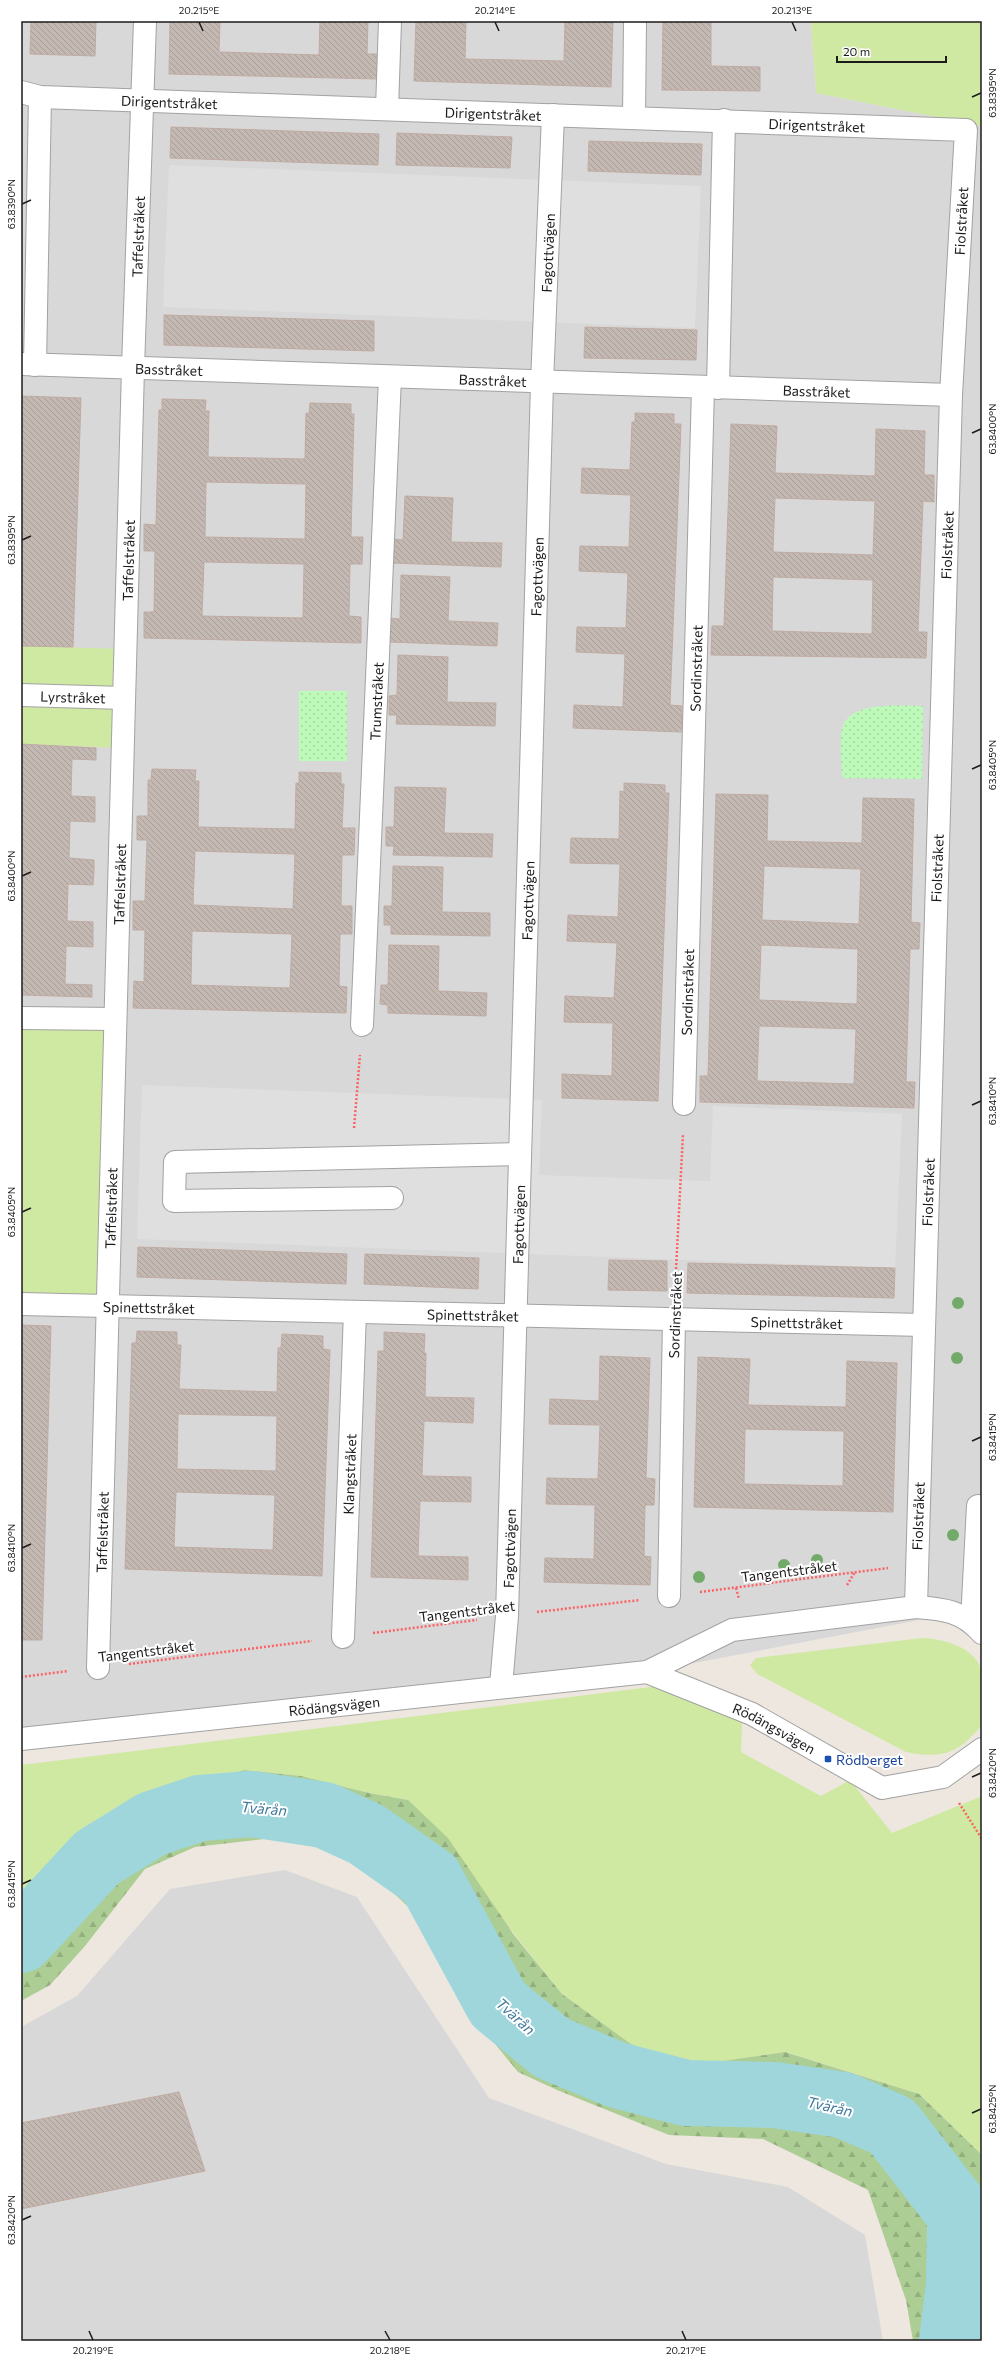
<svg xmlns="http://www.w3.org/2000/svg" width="1003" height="2362" viewBox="0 0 1003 2362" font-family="Commissioner,sans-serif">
<defs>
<pattern id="forest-firs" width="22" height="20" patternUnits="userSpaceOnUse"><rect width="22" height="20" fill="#accd93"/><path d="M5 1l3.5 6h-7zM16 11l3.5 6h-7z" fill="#93af7e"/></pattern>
<pattern id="park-dots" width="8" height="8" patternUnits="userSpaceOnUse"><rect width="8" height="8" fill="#bdfaba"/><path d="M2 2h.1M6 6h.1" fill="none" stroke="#a2d69f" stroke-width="1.8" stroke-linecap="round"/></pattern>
<pattern id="building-back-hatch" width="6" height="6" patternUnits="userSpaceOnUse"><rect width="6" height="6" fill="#c4b8b3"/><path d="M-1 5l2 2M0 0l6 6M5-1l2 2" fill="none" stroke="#a89e99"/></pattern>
</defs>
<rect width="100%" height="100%" fill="#ede7e0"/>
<g fill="#d9d8d8">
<path d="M21,21H811L816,93L982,126V1608L647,1672L21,1739Z"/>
<path d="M285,1870L357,1897L489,2098L666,2164L788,2187L865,2235L883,2341H21V2027L77,1996L170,1889Z"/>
</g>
<g fill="#cfe9a3">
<path d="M811,21H982V126L816,93Z"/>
<path d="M21,646L125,649L123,748L21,744Z"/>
<path d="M21,1018L115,1019L107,1306L21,1304Z"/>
<path d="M922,1638C944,1639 976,1647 982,1672C984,1680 982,1690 982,1697C982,1705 984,1715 982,1722C980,1729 974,1734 969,1739C951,1757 930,1757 906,1752L757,1674L750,1665L756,1658Z"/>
<path d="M667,1685L742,1722L741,1752L821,1796L850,1780L892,1833L982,1796V2155L919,2094L786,2052L683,2067L631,2044L562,1994L408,1800L369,1793L301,1776L244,1770L199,1783L151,1805L97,1834L21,1912V1765Z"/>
</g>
<path fill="url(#forest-firs)" d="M244,1770L301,1776L369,1793L408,1800L448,1838L514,1935L562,1994L631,2044L683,2067L785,2052L919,2094L982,2155V2341H913L906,2300L868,2190L763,2139L669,2135L557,2090L518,2072L465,2007L419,1917L351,1853L281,1837L195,1847L145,1869L85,1946L50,1985L21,2001V1912L97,1834L151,1805L199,1783Z"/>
<g fill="url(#park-dots)">
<rect x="299" y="691" width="48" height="70"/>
<path d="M923,706L922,779L842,778C842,764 839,741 842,729C849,700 901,706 923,706Z"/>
</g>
<g fill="#dfdfdf">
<path d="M169,165L701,186L695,328L163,307Z"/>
<path d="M142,1085L542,1100L539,1175L710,1181L713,1106L902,1114L895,1268L137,1239Z"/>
</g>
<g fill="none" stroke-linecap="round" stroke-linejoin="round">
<path stroke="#9fd6dc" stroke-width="66" d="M21,1940L97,1858L152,1824L200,1808L251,1804L324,1815L366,1834L430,1879L498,2004L552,2048L617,2075L686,2093L775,2095L843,2105L892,2126L960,2214L959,2284L952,2341"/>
</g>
<g fill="url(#building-back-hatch)" stroke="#bfaba2" fill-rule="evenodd">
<path d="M31,21H96L95,56L30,54Z"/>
<path d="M170,21H220L219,52L319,55L320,21H368L367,54H378V79L169,74Z"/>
<path d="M416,21H466L465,59L564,61L565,21H613L611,87L414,81Z"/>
<path d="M663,21H711V66L760,67V91L662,90Z"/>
<path d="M171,127L379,134L378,165L170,158Z"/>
<path d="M397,133L512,137L510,168L396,165Z"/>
<path d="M589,141L702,144L701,175L588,171Z"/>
<path d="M164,315L374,321V351L164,345Z"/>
<path d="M585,327L697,330L696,360L584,358Z"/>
<path d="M21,396L81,398L73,647L21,646Z"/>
<path d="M162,399L206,400L205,411H209L208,457L305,459L306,413L309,414L310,403L351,404V414H354L351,537H363L362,564H350L349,616L361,617V643L144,638V612H154L155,551H144V524L156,525L159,410H162ZM206,482L306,484L305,539L205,537ZM204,562L304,564L303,618L202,616Z"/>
<path d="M635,413L674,414V424H681L670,705L682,706L681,732L573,728L574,705L623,707L625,654L576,652L577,627L626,628L628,573L579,571L580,546L629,547L631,495L581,493L582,468L630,470L632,422H635Z"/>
<path d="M731,424L777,426L775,473L875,476L876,429L925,431L924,475H934V502L923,501L918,632H927L926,658L711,655L712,626H724ZM775,498L875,501L873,555L773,552ZM773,577L873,580L872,634L772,631Z"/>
<path d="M405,496L453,498L451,542L502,543L501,567L392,563L393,539L403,540Z"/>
<path d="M401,575L450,577L448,621L498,623L497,646L389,642V618L400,619Z"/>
<path d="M398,655L448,657L447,702L496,703L495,726L396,724L397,715H389V696L397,695Z"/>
<path d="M21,744L96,748V760L72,759L71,796L95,797V822L70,821L69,858L94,860V872L93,885L68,884L67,921L93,922V947L66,946L65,984L92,985V997L21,995Z"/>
<path d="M152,769L196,770L195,781H199L198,827L295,829L296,783H299V772L341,773V784H344L342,828H355L354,855H342L341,906H352V934H340L339,986L347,987L346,1013L133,1008L134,981L144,982L145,930H133V901H145L147,840H137V816H148V780H151ZM195,851L295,854L293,909L193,905ZM192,931L292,934L290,988L191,985Z"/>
<path d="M624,783L665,785V793H669L658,1101L562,1098V1074L612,1076L613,1023L564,1022L565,996L614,998L617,943L567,941L568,915L618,917L620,864L570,863L571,838L619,839L620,791L624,792Z"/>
<path d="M395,787L446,788L444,833L493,834L492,857L393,855L394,846H386V827H394Z"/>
<path d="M716,794L768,795L767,841L862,843L863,798L914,799L911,922L920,923L919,949H910L906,1082H915L914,1108L700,1102V1076H708ZM764,866L861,869L859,924L762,920ZM761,945L858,949L857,1004L759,1000ZM759,1026L856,1029L854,1084L757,1081Z"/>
<path d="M393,866L443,867L442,912L490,913V936L391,934V925H384V906H392Z"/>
<path d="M389,945L439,946L438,991L487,993L486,1016L388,1013V1005L380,1004L381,985H388Z"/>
<path d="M138,1247L347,1254L346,1284L137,1277Z"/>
<path d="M365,1254L479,1258L478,1289L364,1284Z"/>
<path d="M609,1260L667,1261V1291L608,1290Z"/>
<path d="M688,1263L895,1268L894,1298L687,1293Z"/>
<path d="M21,1325L51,1326L42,1640H21Z"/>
<path d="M137,1331L177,1332V1345H181L179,1389L277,1392L278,1348H281L282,1334L323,1336V1349L330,1350L322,1576L125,1569L132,1343H136ZM178,1414L277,1416L276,1471L177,1469ZM176,1492L275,1495L273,1550L174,1547Z"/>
<path d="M384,1332L425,1334L424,1353H426L425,1397L474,1398L473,1423L424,1421L422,1476L471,1477V1502L420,1501L418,1556L468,1557V1580L371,1577L378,1351H384Z"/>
<path d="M600,1356L650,1358L646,1478L655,1479L654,1505H645L644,1556L651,1557L650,1585L544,1582L545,1558L594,1559L595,1505L546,1504L547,1478L598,1479L600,1425L549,1424L550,1399L599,1401Z"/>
<path d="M698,1357L750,1359L748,1405L846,1407L847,1361L897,1363L893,1512L694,1507ZM745,1429L844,1431L843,1486L744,1484Z"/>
<path d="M179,2092L205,2171L21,2209V2123Z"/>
</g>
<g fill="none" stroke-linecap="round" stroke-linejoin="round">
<defs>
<g id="minor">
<path id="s1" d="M21,92L40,97L966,130L951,395L916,1607"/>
<path d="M387,109L390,21"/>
<path d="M634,118L635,21"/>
<path id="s2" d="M21,364L951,395"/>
<path d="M35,365L40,97"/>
<path d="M718,388L724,120"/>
<path id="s3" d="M21,695L124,698"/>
<path d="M21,1018L115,1019"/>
<path id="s4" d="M362,1025L390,377"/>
<path id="s5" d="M684,1104L703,387"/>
<path d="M392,1198L174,1201L175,1162L520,1154"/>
<path id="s6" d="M21,1304L924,1325"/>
<path d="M669,1596L674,1319"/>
<path d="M972,1621L978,1506L982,1507"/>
<path id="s7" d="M343,1637L355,1312"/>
<path id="s8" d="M98,1668L133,368L145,21"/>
<path id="s9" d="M647,1672L752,1714L882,1788L943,1777L982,1749"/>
<path id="s10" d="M501,1686L507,1616L542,383L553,115"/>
<path id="s11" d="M21,1739L647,1672L732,1630L916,1607C944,1609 963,1611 982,1633"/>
</g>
</defs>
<use href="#minor" stroke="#a2a2a2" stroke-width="24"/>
<g stroke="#fc6265" stroke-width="2.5" stroke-dasharray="2 2" stroke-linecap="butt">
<path d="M354,1128L360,1055"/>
<path d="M675,1289L683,1134"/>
<path d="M847,1585L855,1572"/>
<path d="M736,1588L739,1599"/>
<path d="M700,1592L888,1568"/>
<path d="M537,1612L640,1600"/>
<path d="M373,1633L477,1620"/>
<path d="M129,1664L312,1641"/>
<path d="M21,1677L68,1671"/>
<path d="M959,1803L982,1839"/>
</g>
<use href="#minor" stroke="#fff" stroke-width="22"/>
</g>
<g fill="#72aa6a">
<circle cx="958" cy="1303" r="6"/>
<circle cx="957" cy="1358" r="6"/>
<circle cx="953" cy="1535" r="6"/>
<circle cx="817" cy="1560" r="6"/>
<circle cx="784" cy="1565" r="6"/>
<circle cx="699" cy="1577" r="6"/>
</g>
<path fill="none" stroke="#1b1b1b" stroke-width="1.5" d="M199,22L203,31M495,22L499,31M792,22L796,31M972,97L981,93M22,204L31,200M972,433L981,429M22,540L31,536M972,769L981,765M22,876L31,872M972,1105L981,1101M22,1212L31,1208M972,1441L981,1437M22,1548L31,1544M972,1777L981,1773M22,1884L31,1880M972,2113L981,2109M22,2220L31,2216M89,2331L93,2340M385,2331L390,2340M682,2331L686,2340"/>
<rect fill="#1a4fb4" stroke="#fff" stroke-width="1.5" x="824" y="1755" width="8" height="8" rx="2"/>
<g text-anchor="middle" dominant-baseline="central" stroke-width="4" stroke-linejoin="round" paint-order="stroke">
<g font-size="14" fill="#1b1b1b" stroke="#fff">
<text stroke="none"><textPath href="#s1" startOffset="149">Dirigentstråket</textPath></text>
<text stroke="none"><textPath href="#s1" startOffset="473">Dirigentstråket</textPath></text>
<text stroke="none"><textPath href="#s1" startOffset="797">Dirigentstråket</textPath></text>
<text transform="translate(961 221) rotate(-87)">Fiolstråket</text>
<text stroke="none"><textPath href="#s8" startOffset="1432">Taffelstråket</textPath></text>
<text stroke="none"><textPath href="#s10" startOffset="1434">Fagottvägen</textPath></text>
<text stroke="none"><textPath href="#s2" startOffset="148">Basstråket</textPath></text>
<text stroke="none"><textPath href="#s2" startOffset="472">Basstråket</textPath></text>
<text stroke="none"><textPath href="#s2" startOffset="796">Basstråket</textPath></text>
<text transform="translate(947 545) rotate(-88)">Fiolstråket</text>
<text stroke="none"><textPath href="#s8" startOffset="1108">Taffelstråket</textPath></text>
<text stroke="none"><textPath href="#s10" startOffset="1110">Fagottvägen</textPath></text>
<text stroke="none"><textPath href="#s5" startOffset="436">Sordinstråket</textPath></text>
<text stroke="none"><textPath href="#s3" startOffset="52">Lyrstråket</textPath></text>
<text stroke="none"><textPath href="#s4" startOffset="324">Trumstråket</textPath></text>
<text transform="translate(937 868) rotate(-88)">Fiolstråket</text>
<text stroke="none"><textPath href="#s8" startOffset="784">Taffelstråket</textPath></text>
<text stroke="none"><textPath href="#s10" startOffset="786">Fagottvägen</textPath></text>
<text stroke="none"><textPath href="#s5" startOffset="112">Sordinstråket</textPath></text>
<text transform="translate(928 1192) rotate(-88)">Fiolstråket</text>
<text stroke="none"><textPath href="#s8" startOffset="460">Taffelstråket</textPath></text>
<text stroke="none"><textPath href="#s10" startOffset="462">Fagottvägen</textPath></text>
<text stroke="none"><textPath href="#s6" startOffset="128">Spinettstråket</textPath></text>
<text stroke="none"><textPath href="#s6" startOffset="452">Spinettstråket</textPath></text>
<text transform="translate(675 1315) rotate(-88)">Sordinstråket</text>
<text stroke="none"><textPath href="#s6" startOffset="776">Spinettstråket</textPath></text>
<text stroke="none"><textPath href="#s7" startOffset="163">Klangstråket</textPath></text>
<text transform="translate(918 1516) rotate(-88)">Fiolstråket</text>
<text stroke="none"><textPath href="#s8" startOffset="136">Taffelstråket</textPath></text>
<text stroke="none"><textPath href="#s10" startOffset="138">Fagottvägen</textPath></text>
<text transform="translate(789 1571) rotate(-7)">Tangentstråket</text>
<text transform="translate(467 1611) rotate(-7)">Tangentstråket</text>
<text transform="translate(146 1651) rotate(-7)">Tangentstråket</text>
<text stroke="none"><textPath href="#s11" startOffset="315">Rödängsvägen</textPath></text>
<text stroke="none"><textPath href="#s9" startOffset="139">Rödängsvägen</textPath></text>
</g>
<g font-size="14" fill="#164399" stroke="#fff" text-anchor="start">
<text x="836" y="1759">Rödberget</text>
</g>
<g font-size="15" font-style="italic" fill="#427a9c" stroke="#fff">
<text transform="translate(264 1808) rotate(5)">Tvärån</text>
<text transform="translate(516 2016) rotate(42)">Tvärån</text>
<text transform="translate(830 2106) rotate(13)">Tvärån</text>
</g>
</g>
<rect width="1003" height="2362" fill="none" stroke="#ffffff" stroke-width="44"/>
<path d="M837 56v6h109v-6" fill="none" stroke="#1b1b1b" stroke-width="2"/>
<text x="843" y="56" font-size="12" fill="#1b1b1b" stroke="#ffffff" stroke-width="3" paint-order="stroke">20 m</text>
<rect x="22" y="22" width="959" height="2318" fill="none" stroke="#1b1b1b" stroke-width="1.5"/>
<g font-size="10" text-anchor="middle" fill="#1b1b1b">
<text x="199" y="14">20.215°E</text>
<text x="495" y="14">20.214°E</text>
<text x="792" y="14">20.213°E</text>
<text transform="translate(992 93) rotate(-90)" y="4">63.8395°N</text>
<text transform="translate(11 204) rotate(-90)" y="4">63.8390°N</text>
<text transform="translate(992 429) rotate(-90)" y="4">63.8400°N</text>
<text transform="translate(11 540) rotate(-90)" y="4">63.8395°N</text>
<text transform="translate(992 765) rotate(-90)" y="4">63.8405°N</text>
<text transform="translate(11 876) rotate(-90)" y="4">63.8400°N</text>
<text transform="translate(992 1101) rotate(-90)" y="4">63.8410°N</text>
<text transform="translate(11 1212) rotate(-90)" y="4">63.8405°N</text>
<text transform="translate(992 1437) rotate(-90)" y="4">63.8415°N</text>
<text transform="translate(11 1548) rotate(-90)" y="4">63.8410°N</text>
<text transform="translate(992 1773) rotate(-90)" y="4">63.8420°N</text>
<text transform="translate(11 1884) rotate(-90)" y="4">63.8415°N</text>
<text transform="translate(992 2109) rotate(-90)" y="4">63.8425°N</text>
<text transform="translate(11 2220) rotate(-90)" y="4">63.8420°N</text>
<text x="93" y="2354">20.219°E</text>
<text x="390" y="2354">20.218°E</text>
<text x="686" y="2354">20.217°E</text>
</g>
</svg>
